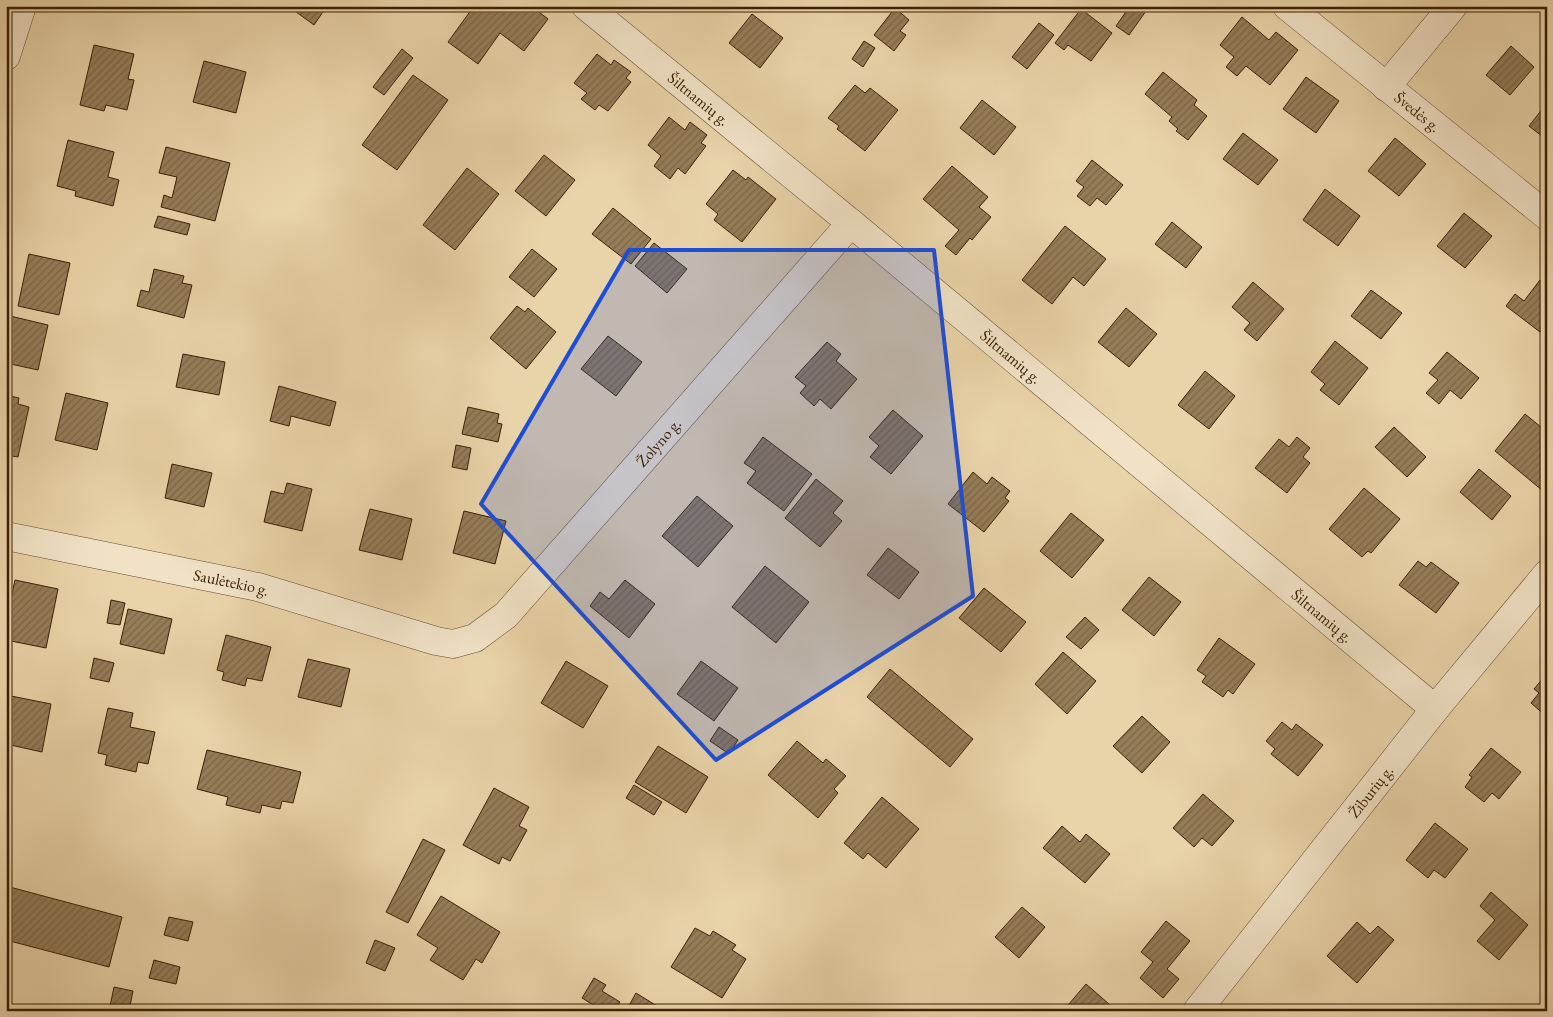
<svg xmlns="http://www.w3.org/2000/svg" width="1553" height="1017" viewBox="0 0 1553 1017" font-family="'EB Garamond',serif">
<defs>
<pattern id="building-hatch" width="6" height="6" patternUnits="userSpaceOnUse" patternTransform="scale(1.25)"><rect width="6" height="6" fill="#957d59"/><path d="M-1 1l2-2M0 6l6-6M5 7l2-2" fill="none" stroke="#7b6647"/></pattern>
</defs>
<rect width="100%" height="100%" fill="#e9d3a8"/>
<filter id="stains"><feTurbulence type="fractalNoise" baseFrequency=".004" numOctaves="4"/><feColorMatrix values="0 0 0 0 .2 0 0 0 0 .09 0 0 0 0 .02 0 0 0 .5 -.17"/></filter>
<radialGradient id="worn" r=".72"><stop offset=".6" stop-color="#630" stop-opacity="0"/><stop offset="1" stop-color="#630" stop-opacity=".3"/></radialGradient>
<g fill="url(#building-hatch)" stroke="#3b2004">
<path d="M288,6H327L314,25Z"/>
<path d="M474,6H531L548,19L524,51L500,33L478,64L448,42Z"/>
<path d="M1130,6H1139L1146,11L1129,35L1116,26Z"/>
<path d="M895,8L909,20L900,31L906,35L894,51L874,35Z"/>
<path d="M1081,9L1112,33L1091,61L1068,45L1064,50L1055,43Z"/>
<path d="M752,14L783,38L760,68L729,43Z"/>
<path d="M1242,17L1269,40L1276,32L1298,50L1270,85L1246,66L1237,76L1226,67L1234,57L1220,45Z"/>
<path d="M1039,23L1054,35L1027,69L1012,57Z"/>
<path d="M864,41L875,48L863,67L852,59Z"/>
<path d="M94,45L134,54L128,79L134,80L127,110L106,105L104,111L80,105Z"/>
<path d="M1511,46L1534,67L1510,95L1486,75Z"/>
<path d="M402,49L413,58L384,95L373,87Z"/>
<path d="M597,54L611,65L614,60L631,72L626,78L631,82L608,111L599,105L595,110L581,99L587,93L574,83Z"/>
<path d="M204,61L246,72L236,113L193,102Z"/>
<path d="M1163,72L1197,100L1194,105L1207,116L1188,140L1176,131L1178,129L1169,121L1172,117L1145,94Z"/>
<path d="M413,75L448,100L397,170L362,145Z"/>
<path d="M1306,77L1339,101L1316,133L1283,109Z"/>
<path d="M855,85L865,93L870,88L898,110L865,151L837,129L839,126L828,118Z"/>
<path d="M982,100L1016,127L994,155L960,128Z"/>
<path d="M1547,103V140L1529,126Z"/>
<path d="M669,117L685,130L690,122L707,135L701,143L706,146L685,174L678,168L670,179L654,166L661,156L648,145Z"/>
<path d="M1243,133L1278,160L1258,185L1223,159Z"/>
<path d="M1395,138L1426,164L1399,196L1368,171Z"/>
<path d="M68,140L114,152L108,177L119,180L113,206L75,196L76,191L57,186Z"/>
<path d="M166,147L230,163L215,221L161,207L164,195L172,198L177,177L159,173Z"/>
<path d="M544,155L575,180L546,216L515,191Z"/>
<path d="M1092,160L1123,185L1106,205L1097,198L1090,206L1077,196L1084,187L1076,181Z"/>
<path d="M952,166L988,197L979,207L991,217L972,240L970,238L956,255L945,246L959,230L923,199Z"/>
<path d="M467,168L499,194L455,250L423,225Z"/>
<path d="M733,170L746,180L748,177L776,199L742,242L714,220L718,214L706,204Z"/>
<path d="M1325,189L1360,216L1338,246L1303,220Z"/>
<path d="M613,208L651,239L631,264L592,234Z"/>
<path d="M1464,213L1492,236L1465,268L1437,246Z"/>
<path d="M158,216L190,224L187,235L154,227Z"/>
<path d="M1172,222L1202,247L1186,268L1155,244Z"/>
<path d="M1065,226L1106,259L1084,286L1073,277L1052,304L1022,280Z"/>
<path d="M654,243L687,269L667,293L635,266Z"/>
<path d="M532,249L557,269L534,297L509,277Z"/>
<path d="M29,254L70,263L59,315L18,306Z"/>
<path d="M154,269L184,276L182,283L192,285L184,318L137,306L141,290L149,292Z"/>
<path d="M1540,280L1547,285V323L1540,332L1506,306L1515,294L1524,301Z"/>
<path d="M1253,282L1284,309L1257,341L1244,330L1250,323L1232,307Z"/>
<path d="M1371,290L1402,313L1381,339L1351,316Z"/>
<path d="M517,306L525,312L528,308L556,332L526,369L490,338Z"/>
<path d="M1126,308L1157,334L1129,367L1098,342Z"/>
<path d="M6,315L48,325L38,370L6,363Z"/>
<path d="M608,336L642,362L616,396L581,369Z"/>
<path d="M1335,341L1368,368L1339,405L1320,390L1325,384L1311,372Z"/>
<path d="M827,342L841,354L836,361L857,379L831,409L820,399L814,406L800,393L806,386L795,377Z"/>
<path d="M1447,352L1479,378L1461,399L1450,390L1439,404L1426,393L1438,380L1429,373Z"/>
<path d="M183,354L225,362L219,395L176,387Z"/>
<path d="M1205,371L1235,396L1209,429L1178,405Z"/>
<path d="M279,386L336,402L330,426L291,416L289,426L270,421Z"/>
<path d="M66,393L108,403L97,450L55,440Z"/>
<path d="M6,395L19,398L18,404L29,407L18,457L6,455Z"/>
<path d="M468,407L499,414L497,423L502,424L498,442L462,434Z"/>
<path d="M893,410L923,436L891,474L870,457L879,446L869,437Z"/>
<path d="M1525,414L1547,432V449L1543,454L1547,457V486L1543,491L1495,451Z"/>
<path d="M1394,427L1426,457L1407,477L1375,447Z"/>
<path d="M763,437L812,474L784,511L747,483L756,471L744,463Z"/>
<path d="M1297,437L1310,448L1303,457L1310,463L1287,493L1255,468L1279,439L1289,447Z"/>
<path d="M456,445L471,448L467,470L452,467Z"/>
<path d="M172,464L212,473L204,507L165,498Z"/>
<path d="M1479,469L1511,496L1492,520L1460,492Z"/>
<path d="M973,472L987,484L992,477L1010,491L1005,498L1009,501L984,532L948,504Z"/>
<path d="M816,479L843,501L833,513L842,521L820,547L785,518Z"/>
<path d="M287,483L312,489L302,531L264,522L271,491L284,494Z"/>
<path d="M1364,488L1400,519L1371,553L1368,551L1362,557L1329,529Z"/>
<path d="M697,496L733,526L698,567L662,536Z"/>
<path d="M370,509L412,519L402,560L359,550Z"/>
<path d="M464,511L506,521L495,564L453,553Z"/>
<path d="M1071,513L1104,540L1072,578L1040,551Z"/>
<path d="M888,548L919,572L899,599L867,575Z"/>
<path d="M1418,561L1426,567L1431,562L1459,583L1436,613L1399,585Z"/>
<path d="M765,566L809,602L776,643L732,607Z"/>
<path d="M1149,577L1181,602L1154,636L1122,610Z"/>
<path d="M15,580L58,589L46,648L6,640V621Z"/>
<path d="M625,580L655,604L629,638L590,606L600,592L609,599Z"/>
<path d="M984,588L1026,622L1001,652L959,618Z"/>
<path d="M111,600L125,603L120,625L107,623Z"/>
<path d="M128,609L172,619L164,654L120,644Z"/>
<path d="M1085,617L1099,630L1081,649L1066,637Z"/>
<path d="M226,635L271,647L262,681L247,678L245,686L222,680L224,672L217,670Z"/>
<path d="M1219,638L1255,664L1233,694L1228,690L1223,697L1202,682L1206,676L1197,670Z"/>
<path d="M1063,652L1096,681L1067,714L1035,684Z"/>
<path d="M94,658L114,663L109,682L90,678Z"/>
<path d="M308,659L350,669L341,707L298,697Z"/>
<path d="M566,661L608,686L583,728L541,703Z"/>
<path d="M701,661L738,688L714,721L677,694Z"/>
<path d="M890,669L973,739L950,767L867,697Z"/>
<path d="M1544,677L1547,680V717L1531,703L1539,693L1534,689Z"/>
<path d="M6,695L51,704L42,752L6,744Z"/>
<path d="M108,708L133,713L130,727L155,732L148,764L138,762L136,772L105,765L107,755L98,753Z"/>
<path d="M1142,716L1170,742L1142,773L1113,746Z"/>
<path d="M1282,722L1292,730L1296,724L1323,745L1298,776L1271,754L1275,749L1266,741Z"/>
<path d="M719,727L738,740L729,754L710,741Z"/>
<path d="M797,741L823,763L826,759L846,776L834,789L838,793L818,818L768,775Z"/>
<path d="M658,746L708,777L686,813L635,782Z"/>
<path d="M1491,748L1521,772L1499,799L1492,793L1484,802L1465,787L1472,777L1469,775Z"/>
<path d="M207,750L301,772L293,803L282,801L280,809L262,805L260,813L226,805L228,797L197,789Z"/>
<path d="M634,785L662,802L654,815L626,798Z"/>
<path d="M494,788L529,807L519,826L527,830L510,861L502,857L499,864L463,845Z"/>
<path d="M1203,794L1234,821L1212,846L1202,838L1194,847L1173,828Z"/>
<path d="M882,797L919,829L886,868L868,853L863,859L844,843Z"/>
<path d="M1435,823L1468,849L1445,878L1434,870L1428,878L1406,860Z"/>
<path d="M1062,826L1080,842L1086,834L1110,854L1085,883L1043,848Z"/>
<path d="M423,839L445,850L408,923L386,912Z"/>
<path d="M6,886L122,917L109,967L6,940Z"/>
<path d="M1491,892L1528,925L1499,960L1477,941L1495,920L1480,906Z"/>
<path d="M441,896L500,932L482,963L476,959L463,980L430,960L438,948L417,935Z"/>
<path d="M1022,907L1045,927L1019,958L995,937Z"/>
<path d="M169,917L193,922L188,941L164,935Z"/>
<path d="M1166,921L1190,941L1167,969L1179,979L1163,998L1140,978L1153,962L1141,952Z"/>
<path d="M1357,922L1370,934L1378,926L1394,940L1357,983L1327,956Z"/>
<path d="M695,928L710,936L713,931L736,945L732,950L746,959L722,998L671,967Z"/>
<path d="M375,940L395,948L385,971L366,963Z"/>
<path d="M154,960L180,967L176,984L149,978Z"/>
<path d="M594,978L606,985L602,991L620,1002L614,1011H603L582,998Z"/>
<path d="M1086,984L1117,1011H1063Z"/>
<path d="M114,987L133,991L129,1011H109Z"/>
<path d="M636,993L657,1006L654,1011H626Z"/>
</g>
<g fill="none" stroke-linecap="round" stroke-linejoin="round">
<defs>
<g id="minor">
<path id="s1" d="M586,6L851,223L1435,709"/>
<path id="s2" d="M1287,6L1547,216"/>
<path d="M6,56L22,6"/>
<path d="M1386,87L1453,6"/>
<path id="s3" d="M6,536L258,587L436,641L453,644L475,638L506,615L851,223"/>
<path id="s4" d="M1197,1011L1435,709L1547,574"/>
</g>
</defs>
<use href="#minor" stroke="#664d2d" stroke-width="29"/>
<use href="#minor" stroke="#f1e2c6" stroke-width="28"/>
</g>
<path fill="#1d4ed8" fill-opacity="0.2" stroke="#1d4ed8" stroke-width="4" stroke-linejoin="round" d="M629,250H934L973,596L716,760L481,504Z"/>
<g text-anchor="middle" dominant-baseline="central" stroke-width="4" stroke-linejoin="round" paint-order="stroke">
<g font-size="16" fill="#3b2004" stroke="#f1e2c6">
<text stroke="none"><textPath href="#s1" startOffset="146">Šiltnamių g.</textPath></text>
<text stroke="none"><textPath href="#s2" startOffset="168">Švedės g.</textPath></text>
<text stroke="none"><textPath href="#s1" startOffset="551">Šiltnamių g.</textPath></text>
<text stroke="none"><textPath href="#s3" startOffset="752">Žolyno g.</textPath></text>
<text stroke="none"><textPath href="#s3" startOffset="230">Saulėtekio g.</textPath></text>
<text stroke="none"><textPath href="#s1" startOffset="956">Šiltnamių g.</textPath></text>
<text stroke="none"><textPath href="#s4" startOffset="280">Žiburių g.</textPath></text>
</g>
</g>
<rect width="1553" height="1017" fill="none" stroke="#e9d3a8" stroke-width="25"/>
<rect x="8" y="8" width="1538" height="1002" fill="none" stroke="#3b2004" stroke-width="2.5"/>
<rect x="12" y="12" width="1528" height="992" fill="none" stroke="#3b2004"/>
<rect width="100%" height="100%" filter="url(#stains)"/>
<rect width="100%" height="100%" fill="url(#worn)"/>
</svg>
